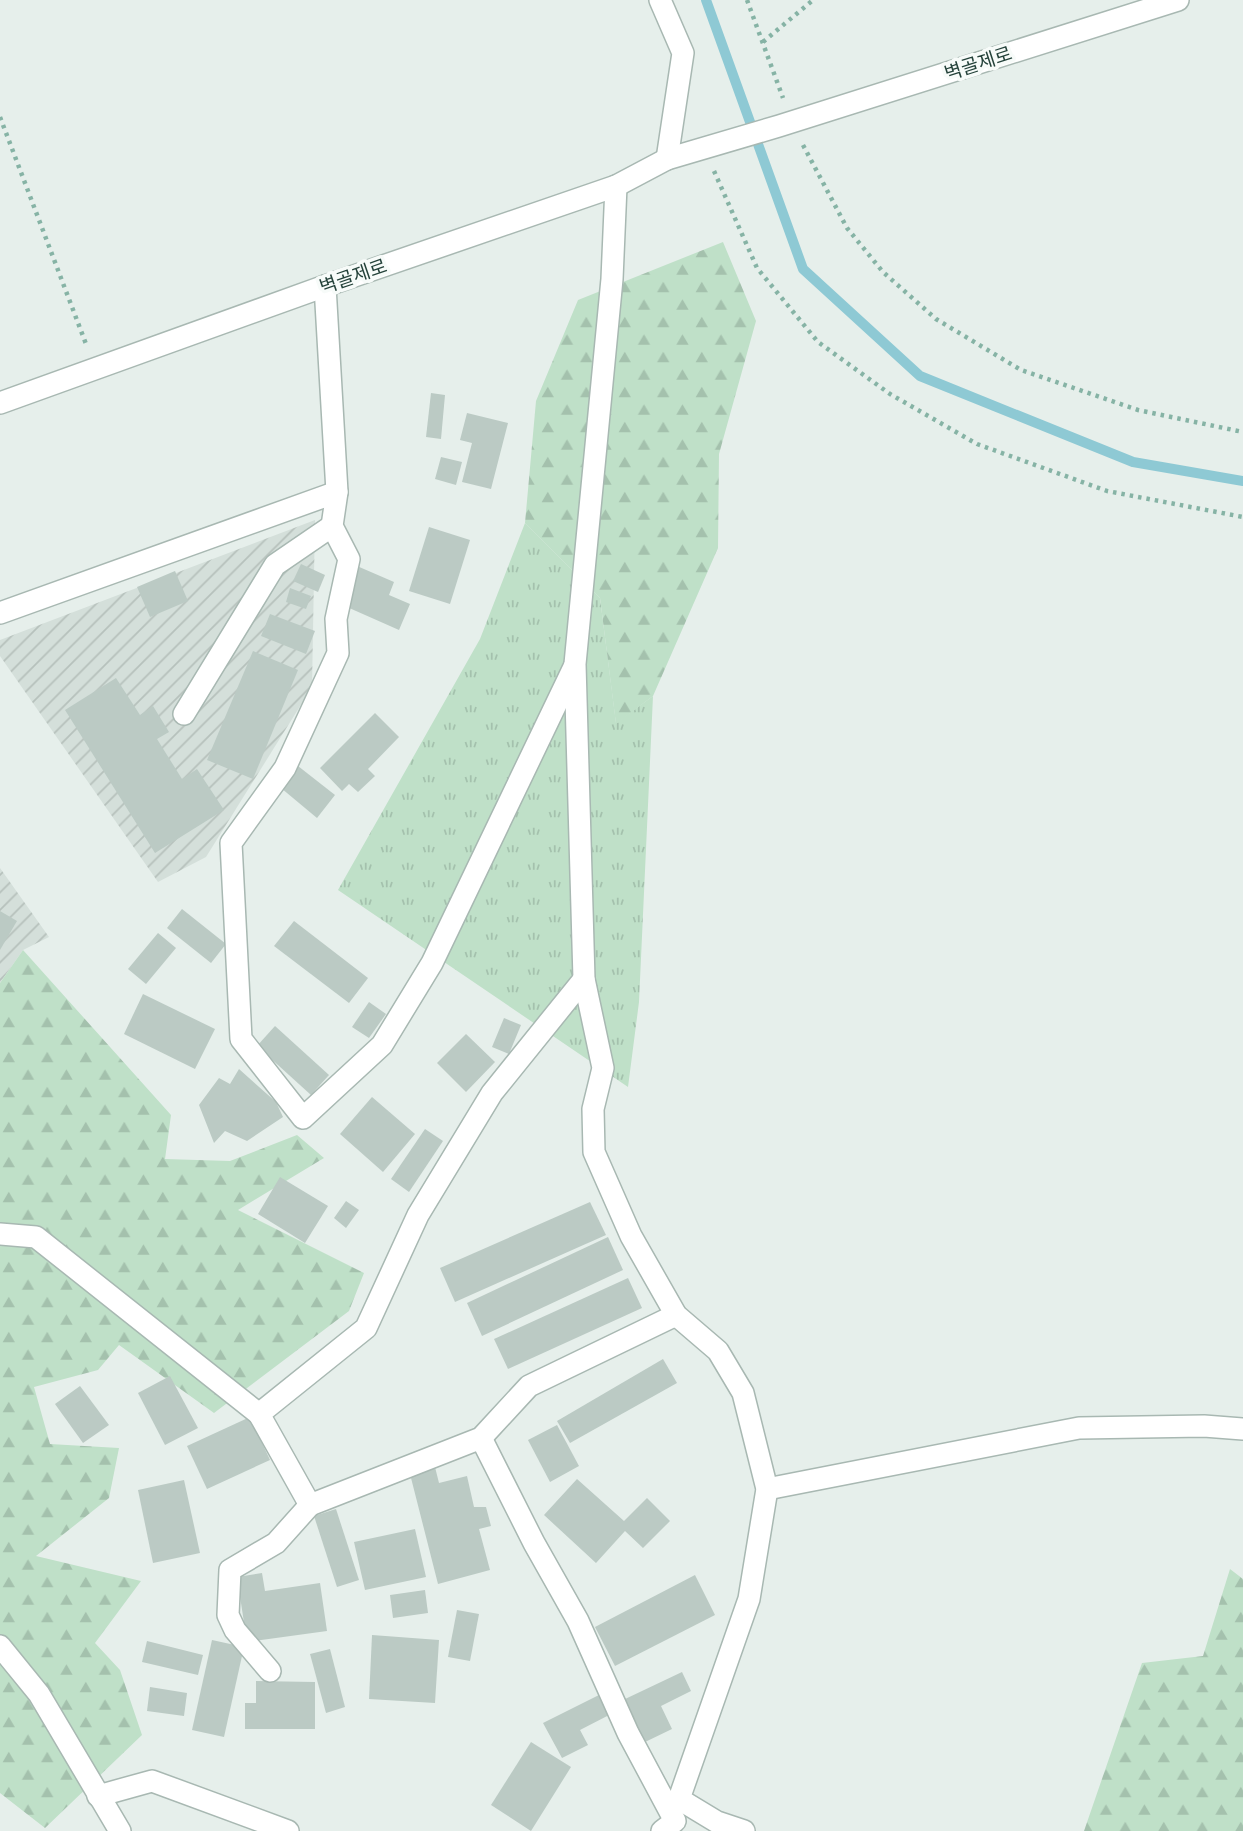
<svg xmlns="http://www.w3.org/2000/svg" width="1243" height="1831" viewBox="0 0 1243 1831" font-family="'IBM Plex Sans','Noto Sans KR',sans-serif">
<defs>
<pattern id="industrial-furrows" width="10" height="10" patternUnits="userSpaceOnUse" patternTransform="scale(1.75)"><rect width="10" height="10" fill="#d4dfda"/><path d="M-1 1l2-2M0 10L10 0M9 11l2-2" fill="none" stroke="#b6c1bc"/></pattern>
<pattern id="grass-tufts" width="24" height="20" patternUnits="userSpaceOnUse" patternTransform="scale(1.75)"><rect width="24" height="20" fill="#bfe0c8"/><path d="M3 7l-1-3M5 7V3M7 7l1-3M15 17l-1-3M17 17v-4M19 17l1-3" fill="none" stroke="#a4c1ad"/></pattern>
<pattern id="forest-firs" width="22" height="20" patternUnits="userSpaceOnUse" patternTransform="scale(1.75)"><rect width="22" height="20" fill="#bfe0c8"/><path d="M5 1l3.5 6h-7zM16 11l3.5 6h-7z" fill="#a4c1ad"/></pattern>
</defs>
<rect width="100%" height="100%" fill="#e6efeb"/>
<g fill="url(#industrial-furrows)">
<path d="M315,520L312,687L206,857L158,882L0,656V640Z"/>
<path d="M0,868L49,937L23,950L0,983Z"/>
</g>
<path fill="url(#grass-tufts)" d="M525,523L600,598L616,723L653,696L639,1002L628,1087L338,890L480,639Z"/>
<g fill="url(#forest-firs)">
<path d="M723,242L756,321L719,454L718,548L653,696L616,724L600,598L525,523L536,401L578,300Z"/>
<path d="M23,950L171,1115L165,1159L230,1161L297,1135L324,1158L238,1210L364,1273L349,1311L214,1413L119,1345L98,1370L34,1387L50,1444L119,1448L109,1498L36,1556L141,1581L95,1643L120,1670L142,1735L45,1828L0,1793V983Z"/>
<path d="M1230,1569L1243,1579V1831H1084L1142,1663L1203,1656Z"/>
</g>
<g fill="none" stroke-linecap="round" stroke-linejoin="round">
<path stroke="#8ec9d4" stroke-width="10" d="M706,0L803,269L920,376L1133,462L1243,481"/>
</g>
<g fill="#bbcac4">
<path d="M431,393L445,395L441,439L426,437Z"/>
<path d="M467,413L508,423L491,489L462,482L472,443L460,440Z"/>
<path d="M441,457L462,462L456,485L435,479Z"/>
<path d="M429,527L470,540L450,604L409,591Z"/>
<path d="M301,564L325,575L318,592L293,581Z"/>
<path d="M357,566L394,582L389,595L410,604L399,630L347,607Z"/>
<path d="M175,571L188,601L150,617L137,587Z"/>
<path d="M290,588L311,596L306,609L286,602Z"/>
<path d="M270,614L315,631L306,654L261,636Z"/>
<path d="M253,651L298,670L253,779L207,760Z"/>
<path d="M116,678L140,715L153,706L169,732L157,739L182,779L197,769L224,810L155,853L65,710Z"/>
<path d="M375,713L399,737L368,769L375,776L358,792L349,784L342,791L320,768Z"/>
<path d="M298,766L335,795L317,818L281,788Z"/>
<path d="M182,909L226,944L211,963L167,928Z"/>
<path d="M0,911L17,921L0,950Z"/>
<path d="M294,921L368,978L349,1003L274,946Z"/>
<path d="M158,933L176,948L146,984L128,969Z"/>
<path d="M143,994L215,1029L195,1069L124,1034Z"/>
<path d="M369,1002L386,1014L369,1038L352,1027Z"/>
<path d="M504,1018L521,1025L509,1054L492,1047Z"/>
<path d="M275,1026L329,1075L311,1095L257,1046Z"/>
<path d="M466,1034L495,1062L466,1092L437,1063Z"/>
<path d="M239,1069L276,1102L283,1117L247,1141L225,1131L214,1143L199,1105L219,1078L230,1084Z"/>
<path d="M372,1097L415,1134L383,1172L340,1134Z"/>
<path d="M425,1129L443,1141L409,1192L391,1179Z"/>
<path d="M280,1177L328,1206L305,1243L258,1214Z"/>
<path d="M346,1201L359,1210L346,1228L334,1218Z"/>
<path d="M590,1202L606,1235L455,1302L440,1268Z"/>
<path d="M608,1237L623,1270L482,1336L467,1303Z"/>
<path d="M628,1278L642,1308L508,1369L494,1339Z"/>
<path d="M663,1359L677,1383L570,1443L557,1421Z"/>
<path d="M170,1376L198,1428L165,1445L138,1393Z"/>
<path d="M80,1386L109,1425L83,1443L55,1404Z"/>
<path d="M250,1417L270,1460L207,1489L187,1446Z"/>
<path d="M557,1425L579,1466L550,1482L528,1440Z"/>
<path d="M435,1467L439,1483L467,1476L474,1507H486L491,1526L479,1529L490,1570L438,1584L410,1474Z"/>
<path d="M577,1479L624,1521L647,1498L670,1521L643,1548L625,1531L596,1563L544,1515Z"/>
<path d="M184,1480L200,1553L153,1563L138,1490Z"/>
<path d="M336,1509L359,1580L337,1587L314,1516Z"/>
<path d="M415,1529L426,1577L365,1590L354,1542Z"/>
<path d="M262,1573L265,1591L320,1583L327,1631L247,1642L237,1577Z"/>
<path d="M695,1575L715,1615L615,1666L595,1627Z"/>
<path d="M425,1590L428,1613L393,1618L390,1595Z"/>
<path d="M457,1610L479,1614L470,1661L448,1657Z"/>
<path d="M372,1635L439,1640L435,1703L369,1699Z"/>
<path d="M212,1640L244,1647L224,1737L192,1730Z"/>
<path d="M147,1641L203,1655L198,1675L142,1662Z"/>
<path d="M330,1649L345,1707L326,1713L310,1654Z"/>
<path d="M682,1672L691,1691L661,1706L672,1729L643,1743L623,1700Z"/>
<path d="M256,1681L315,1682V1729H245V1703H256Z"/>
<path d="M150,1687L187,1693L184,1716L147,1711Z"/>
<path d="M603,1693L613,1713L580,1730L588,1745L562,1758L543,1723Z"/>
<path d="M531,1742L571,1767L531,1831L491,1805Z"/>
</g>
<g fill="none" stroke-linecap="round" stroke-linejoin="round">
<defs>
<g id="minor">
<path d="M660,0L683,53L667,159"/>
<path d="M616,186L612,279L575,664L584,979L603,1068L593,1109L594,1152L631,1236L676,1315L718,1351L743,1393L767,1489L749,1599L679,1799L717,1822L744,1831"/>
<path d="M325,286L337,492L332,526L349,559L336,619L338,653L285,768L231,843L241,1039L303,1118L382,1045L432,963L574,667"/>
<path d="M0,403L325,286L616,186L667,159L779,126L1178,0"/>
<path d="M0,613L337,492"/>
<path d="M184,714L275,565L332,526"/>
<path d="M584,979L492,1093L418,1215L366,1328L259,1414L310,1505L481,1438L529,1386L676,1315"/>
<path d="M0,1234L36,1237L259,1414"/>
<path d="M481,1438L534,1543L578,1621L628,1733L675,1821L662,1831"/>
<path d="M767,1489L1079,1428L1204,1426L1243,1429"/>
<path d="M0,1646L39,1694L120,1831"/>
<path d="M270,1671L235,1630L228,1615L230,1570L276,1543L310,1505"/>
<path d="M98,1796L152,1781L288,1831"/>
</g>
</defs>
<use href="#minor" stroke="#a8b8b2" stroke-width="24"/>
<g stroke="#86b3a5" stroke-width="4.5" stroke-dasharray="3.5 5" stroke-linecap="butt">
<path d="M747,0L783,98"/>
<path d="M763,42L813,0"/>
<path d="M0,117L86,344"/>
<path d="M803,145L847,228L883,272L936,319L1021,370L1138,410L1243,432"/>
<path d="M714,171L757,268L818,342L890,394L977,444L1107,491L1243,517"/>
</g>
<use href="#minor" stroke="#fff" stroke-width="21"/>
</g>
<g text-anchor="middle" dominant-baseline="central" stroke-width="7" stroke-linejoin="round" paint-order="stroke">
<g font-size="19" fill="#24423a" stroke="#f7fbf9">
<text transform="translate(978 63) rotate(-18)">벽골제로</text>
<text transform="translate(353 276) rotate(-19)">벽골제로</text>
</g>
</g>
</svg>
